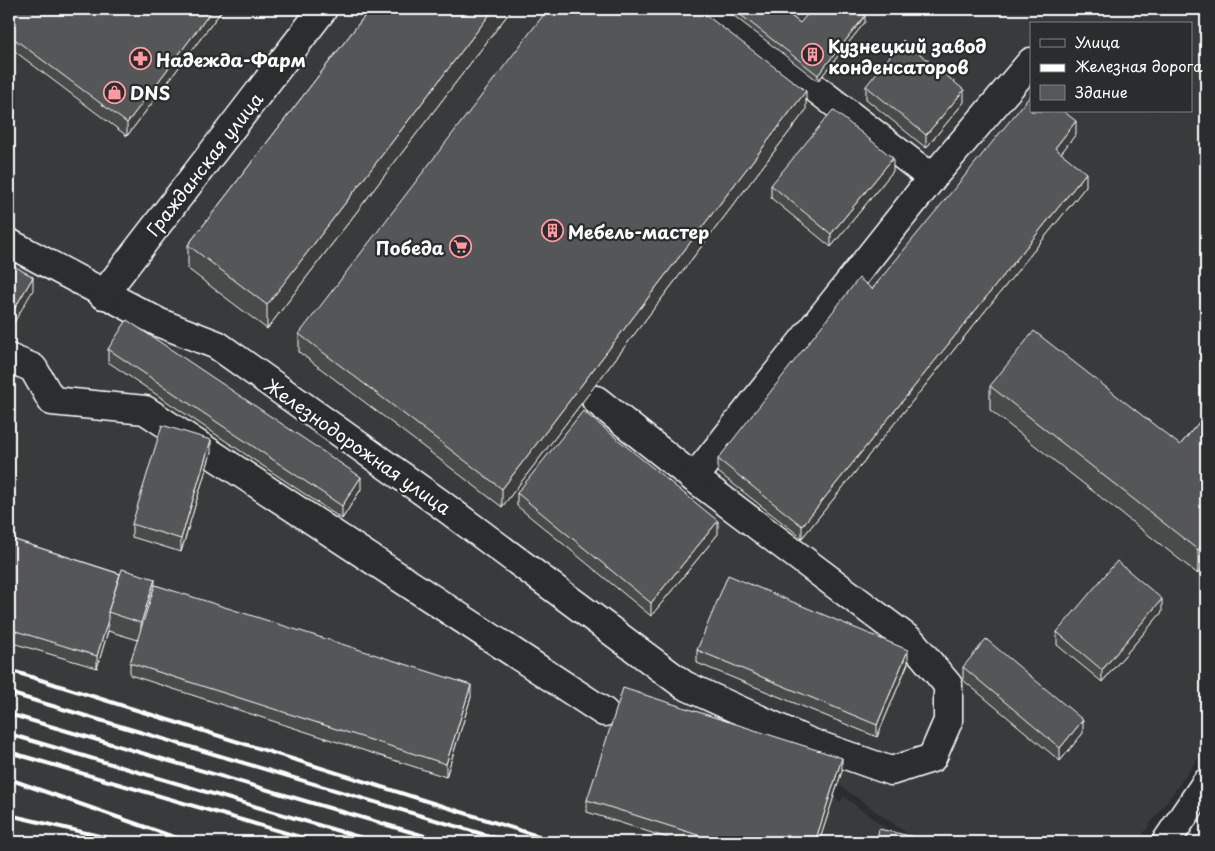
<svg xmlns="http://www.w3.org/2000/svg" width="1215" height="851" viewBox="0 0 1215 851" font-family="'Playpen Sans',sans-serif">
<rect width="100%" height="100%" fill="#2a2d2e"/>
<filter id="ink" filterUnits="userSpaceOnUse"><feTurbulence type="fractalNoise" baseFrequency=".02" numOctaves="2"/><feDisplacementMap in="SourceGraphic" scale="10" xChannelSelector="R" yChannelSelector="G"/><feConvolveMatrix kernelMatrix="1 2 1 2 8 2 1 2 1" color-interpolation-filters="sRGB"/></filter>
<g filter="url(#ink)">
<path fill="#373a3b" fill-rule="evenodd" d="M9,9H1206V748L1137,842H919L356,441L841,802L843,796L904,842H9ZM1031,24H1191V111H1031Z"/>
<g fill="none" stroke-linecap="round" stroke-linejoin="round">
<defs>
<g id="minor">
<path d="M712,9L932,178"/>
<path d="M9,243L160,323L217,345L438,502L684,685L809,742L891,771L932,758L948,721V685L912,642L694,478L596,400"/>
<path d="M103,295L323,9"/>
<path d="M9,358L33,368L52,401L145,410L604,712"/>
<path d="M694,478L932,178L1031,62"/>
<path d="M1166,842L1206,783"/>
</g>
</defs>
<use href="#minor" stroke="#fff" stroke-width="31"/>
<use href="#minor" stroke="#2a2d2e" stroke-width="28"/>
<g stroke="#fff" stroke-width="4">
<path d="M9,670L557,842"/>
<path d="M9,693L509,842"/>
<path d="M9,714L445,842"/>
<path d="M9,734L376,842"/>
<path d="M9,752L317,842"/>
<path d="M9,779L188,842"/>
<path d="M9,815L125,842"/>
</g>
</g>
<g fill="#494b4c" stroke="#fff">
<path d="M9,9H223L127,136L9,47Z"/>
<path d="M370,9H512L267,329L188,269V245Z"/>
<path d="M725,9H782L800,23L865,22L818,81Z"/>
<path d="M866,86L964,102L926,148L866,99Z"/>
<path d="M806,110L502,507L299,352V334Z"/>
<path d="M1076,134L1061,153L1086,186L802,538L718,472V459L872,289Z"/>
<path d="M893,171L831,247L771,198V185Z"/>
<path d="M108,349L361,489L342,519L108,362Z"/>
<path d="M990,386L1180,445L1206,414L1198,574L990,410Z"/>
<path d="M211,453L181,552L132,537V524Z"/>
<path d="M517,493L718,534L651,616L517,506Z"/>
<path d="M9,538L155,585L471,697L446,777L130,675V663L138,640L108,631L97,668L9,642Z"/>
<path d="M1162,612L1102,682L1057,645V632Z"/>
<path d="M697,650L908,663L877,737L697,663Z"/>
<path d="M963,667L1083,733L1060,761L963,680Z"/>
<path d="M842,771L819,842H680L587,812V800Z"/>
</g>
<g fill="#3c3d3e" stroke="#fff">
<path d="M213,9H223L127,136V123Z"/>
<path d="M494,9H512L267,329V305Z"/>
<path d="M865,16V22L818,81V75Z"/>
<path d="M964,90V102L926,148V135Z"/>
<path d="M806,91V110L502,507V489Z"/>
<path d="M1076,121V134L1055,161V148Z"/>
<path d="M893,158V171L831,247V234Z"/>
<path d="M1086,173V186L802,538V526Z"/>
<path d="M33,277V290L9,331V318Z"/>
<path d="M11,360V373L9,380V368Z"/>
<path d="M211,440V453L181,552V539Z"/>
<path d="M361,477V489L342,519V506Z"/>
<path d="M718,521V534L651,616V603Z"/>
<path d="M1206,540V564L1198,574V550Z"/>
<path d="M155,579V598L141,642V623Z"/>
<path d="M1162,599V612L1102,682V670Z"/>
<path d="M108,620V631L97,668V656Z"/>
<path d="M908,650V663L877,737V725Z"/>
<path d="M471,685V697L446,777V764Z"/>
<path d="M1083,720V733L1060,761V748Z"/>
<path d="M842,758V771L819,842H815Z"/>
</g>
<g fill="#555758" stroke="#fff">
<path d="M9,9H213L127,123L9,35Z"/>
<path d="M370,9H494L267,305L188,245Z"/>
<path d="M548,9H698L806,91L502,489L299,334Z"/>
<path d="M733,9H782L800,23L812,9H857L865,16L818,75Z"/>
<path d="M903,40L964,90L926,135L866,86Z"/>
<path d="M1031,95V111H1063L1076,121L1055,148L1086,173L802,526L718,459L859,278L872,289Z"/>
<path d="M833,110L893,158L831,234L771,185Z"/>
<path d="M9,263L33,277L9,318Z"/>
<path d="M127,320L361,477L342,506L108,349Z"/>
<path d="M1034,331L1180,445L1206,414V540L1198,550L990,386Z"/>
<path d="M9,359L11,360L9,368Z"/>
<path d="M583,411L718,521L651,603L517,493Z"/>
<path d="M162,425L211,440L181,539L132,524Z"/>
<path d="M9,538L120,574L108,612V620L97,656L9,629Z"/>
<path d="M1117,561L1162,599L1102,670L1057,632Z"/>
<path d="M122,569L155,579L141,623L108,612Z"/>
<path d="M728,575L908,650L877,725L697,650Z"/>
<path d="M155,585L471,685L446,764L130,663Z"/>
<path d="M986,639L1083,720L1060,748L963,667Z"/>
<path d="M623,688L842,758L815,842H720L587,800Z"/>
<path d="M879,829L919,838L918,842H876Z"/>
</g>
</g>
<defs>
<symbol id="building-ring" viewBox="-11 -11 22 22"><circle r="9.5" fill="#2a2d2e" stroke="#ff9aa2" stroke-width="1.5"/><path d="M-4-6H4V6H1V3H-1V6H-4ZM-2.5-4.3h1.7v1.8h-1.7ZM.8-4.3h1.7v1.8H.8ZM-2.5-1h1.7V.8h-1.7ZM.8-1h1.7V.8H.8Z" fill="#ff9aa2"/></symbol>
<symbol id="pharmacy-ring" viewBox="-11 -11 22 22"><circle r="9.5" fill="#2a2d2e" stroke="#ff9aa2" stroke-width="1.5"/><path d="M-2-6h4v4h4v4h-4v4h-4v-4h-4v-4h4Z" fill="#ff9aa2"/></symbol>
<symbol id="shop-ring" viewBox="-11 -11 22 22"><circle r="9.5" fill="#2a2d2e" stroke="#ff9aa2" stroke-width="1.5"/><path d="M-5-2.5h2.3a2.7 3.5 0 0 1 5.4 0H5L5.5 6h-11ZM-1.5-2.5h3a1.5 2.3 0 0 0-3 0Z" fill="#ff9aa2"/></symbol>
<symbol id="supermarket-ring" viewBox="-11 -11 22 22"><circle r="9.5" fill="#2a2d2e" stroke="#ff9aa2" stroke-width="1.5"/><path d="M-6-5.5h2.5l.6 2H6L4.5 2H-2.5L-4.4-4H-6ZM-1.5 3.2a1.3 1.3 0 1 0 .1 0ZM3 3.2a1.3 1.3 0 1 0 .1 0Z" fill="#ff9aa2"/></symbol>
</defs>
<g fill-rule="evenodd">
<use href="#building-ring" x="800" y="42" width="25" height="25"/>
<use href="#pharmacy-ring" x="128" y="46" width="25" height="25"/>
<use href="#shop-ring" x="102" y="80" width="25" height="25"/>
<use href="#building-ring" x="540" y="218" width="25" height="25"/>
<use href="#supermarket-ring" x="448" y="234" width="25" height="25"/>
</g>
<g text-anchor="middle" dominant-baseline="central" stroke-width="4.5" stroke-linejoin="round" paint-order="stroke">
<g font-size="18" font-weight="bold" fill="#fff" stroke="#2a2d2e" text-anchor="start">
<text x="828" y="45">Кузнецкий завод<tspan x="828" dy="21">конденсаторов</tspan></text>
<text x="156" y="59">Надежда-Фарм</text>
<text x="130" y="92">DNS</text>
<text x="568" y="231">Мебель-мастер</text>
<text x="444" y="247" text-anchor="end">Победа</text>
</g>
<g font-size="18" fill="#fff" stroke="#2a2d2e">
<text transform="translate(204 164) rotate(-52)">Гражданская улица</text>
<text transform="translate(358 446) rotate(35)">Железнодорожная улица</text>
</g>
</g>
<rect width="1215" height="851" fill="none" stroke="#2a2d2e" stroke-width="30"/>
<rect x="15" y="15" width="1185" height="821" fill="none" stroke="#fff" stroke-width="2" filter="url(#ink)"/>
<rect x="1030" y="22" width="162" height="90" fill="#2a2d2e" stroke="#7f8182"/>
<rect x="1040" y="39" width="25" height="8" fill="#2a2d2e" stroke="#7f8182"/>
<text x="1075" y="48" font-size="15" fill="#ffffff">Улица</text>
<rect x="1040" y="64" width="25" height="8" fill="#ffffff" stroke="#7f8182"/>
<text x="1075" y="72" font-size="15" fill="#ffffff">Железная дорога</text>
<rect x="1040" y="85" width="25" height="15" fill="#555758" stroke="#7f8182"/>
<text x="1075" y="98" font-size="15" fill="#ffffff">Здание</text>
</svg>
